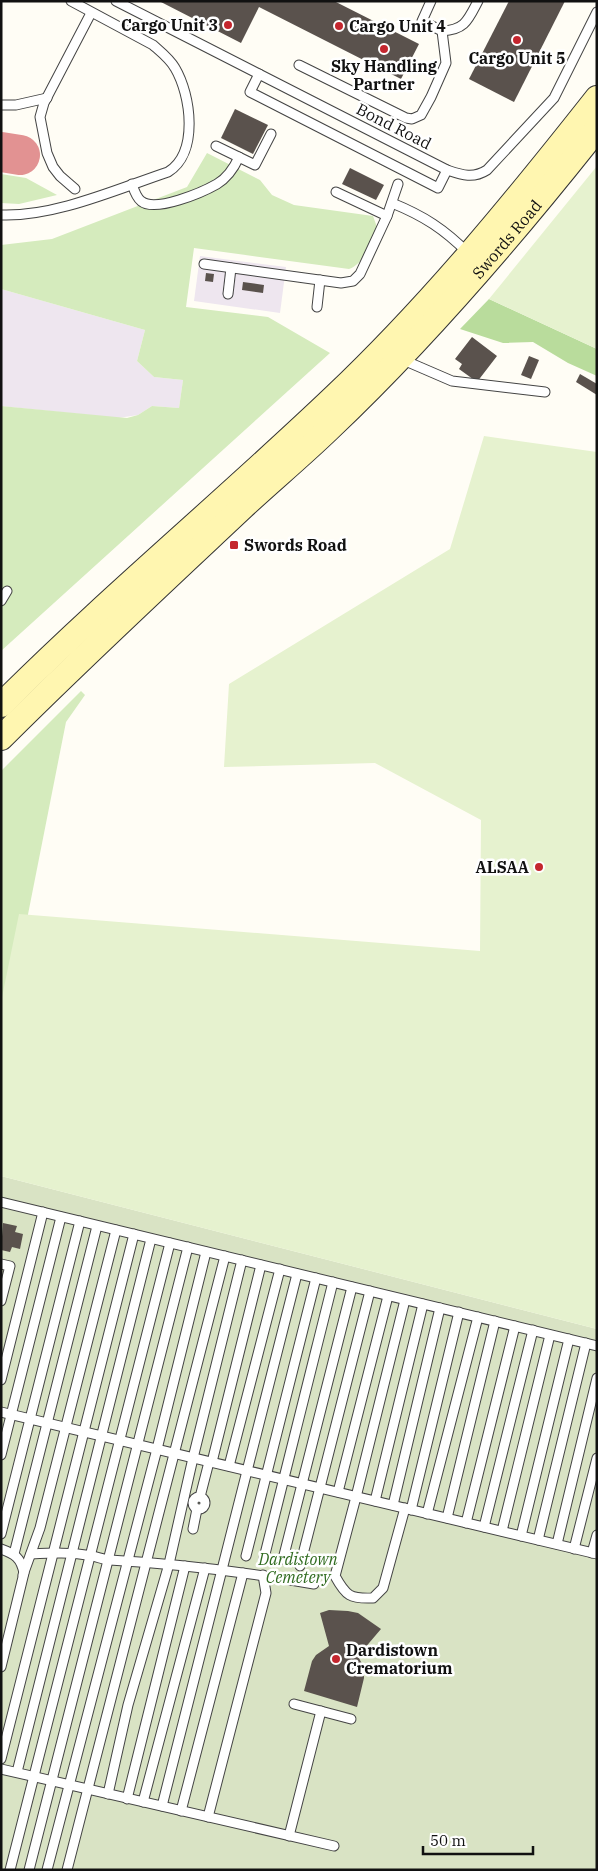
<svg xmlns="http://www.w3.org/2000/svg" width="598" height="1871" viewBox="0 0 598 1871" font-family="'IBM Plex Serif',serif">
<rect width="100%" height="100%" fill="#fffdf5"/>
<g fill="#eee6ef">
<path d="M200,256L286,267L280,313L194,301Z"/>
<path d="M1,289L145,330L137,361L154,377L183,380L179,408L152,406L138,415L118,418L1,406Z"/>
</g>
<g fill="#d5ebbd">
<path d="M207,153L260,180L272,195L294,205L373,216L377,227C370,241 366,263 349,269L194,248L186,307L268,317L330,353L1,651V406L127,418L138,415L152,406L179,408L183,380L154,377L137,361L145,330L1,289V245L52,239L187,187Z"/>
<path d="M1,174L26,178L57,195L19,204L1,203Z"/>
<path d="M81,691L85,695L66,722L1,1051V771Z"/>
</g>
<path fill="#b9dc9c" d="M489,299L597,349V376L568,363L533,342L503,343L460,329Z"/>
<path fill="#d9e3c4" d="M1,1176L597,1329V1870H1Z"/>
<g fill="#e6f2cf">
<path d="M597,166V349L489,299Z"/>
<path d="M484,436L597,452V1329L1,1176V1002L19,914L480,951L481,820L375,763L224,767L229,684L450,549Z"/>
</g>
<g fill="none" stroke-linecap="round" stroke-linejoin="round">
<path stroke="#e29292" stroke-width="40" d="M1,152L20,155"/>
</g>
<g fill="#5a524d">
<path d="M159,1H334L419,44L401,79L259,7L241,43Z"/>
<path d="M509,1H565L514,102L469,79Z"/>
<path d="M235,109L268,125L253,154L221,138Z"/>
<path d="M350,168L384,185L376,200L342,184Z"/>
<path d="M206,273L214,274L213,282L205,281Z"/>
<path d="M243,282L264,285L263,293L242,290Z"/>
<path d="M472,337L497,356L477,382L459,369L462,364L455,359Z"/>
<path d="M529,356L539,360L531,379L521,375Z"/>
<path d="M580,374L597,384V395L576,382Z"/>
<path d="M3,1223L17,1226L15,1232L23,1234L20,1249L12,1247L10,1252L1,1250Z"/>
<path d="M329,1610L348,1611L358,1613L381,1629L358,1656L364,1668V1678L357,1707L304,1691L312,1661L316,1655L329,1646L320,1613Z"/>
</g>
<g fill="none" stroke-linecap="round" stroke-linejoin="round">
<defs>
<g id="service">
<path d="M116,1L447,170C462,175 473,179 487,170L554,98L597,12"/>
<path d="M442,31C465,30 468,20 478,1"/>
<path d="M299,65L406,118L412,119L421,115L431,97L446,63L442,31L422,21L431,1"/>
<path d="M259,74L250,92L438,188L447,170"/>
<path d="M1,105H16L47,98"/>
<path d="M216,146L255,165L271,134"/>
<path d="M132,184C134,190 136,197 141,201C155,213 203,192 217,184C227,178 234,168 239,157"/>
<path d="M75,189L60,176L53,167L47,153L40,117L44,103L91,13"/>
<path d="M336,192L387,216"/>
<path d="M392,203C424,216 444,229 469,254"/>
<path d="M1,215C55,217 117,189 168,172C199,153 191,95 175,68C170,59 161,52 153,45L71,1"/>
<path d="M204,264L341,283L353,281L360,274L387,216L398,184"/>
<path d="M228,294L231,268"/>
<path d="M317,307L320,280"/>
<path d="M401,359L452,381L545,392"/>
<path d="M1,601L7,591"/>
<path d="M1,1202L597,1346"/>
<path d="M1,1264L10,1266L1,1301"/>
<path d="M1,1380L43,1212"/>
<path d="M1,1412L597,1554"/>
<path d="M1,1455L61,1217"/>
<path d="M212,1462L261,1265"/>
<path d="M229,1466L280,1269"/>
<path d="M338,1492L388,1296"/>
<path d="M200,1497L209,1462"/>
<circle cx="199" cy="1503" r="6"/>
<path d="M375,1501L423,1304"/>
<path d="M393,1505L440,1308"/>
<path d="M405,1508L383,1588L373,1598C350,1599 346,1596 335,1576L356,1497L405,1300"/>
<path d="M411,1510L459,1312"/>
<path d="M427,1514L478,1317"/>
<path d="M447,1518L495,1321"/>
<path d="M466,1523L515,1326"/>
<path d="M484,1527L533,1330"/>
<path d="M193,1529L197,1509"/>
<path d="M502,1531L550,1335"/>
<path d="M1,1534L80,1221"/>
<path d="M521,1536L569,1339"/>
<path d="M538,1540L586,1343"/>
<path d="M557,1544L597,1378"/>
<path d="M1,1549C15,1554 21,1558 24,1573L1,1667"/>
<path d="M574,1549L597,1458"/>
<path d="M592,1553L597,1535"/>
<path d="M14,1554L97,1226"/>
<path d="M31,1554C51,1553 72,1552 92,1556C98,1557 104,1560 110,1560C179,1564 246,1572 314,1584"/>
<path d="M246,1556L316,1278"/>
<path d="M264,1558L333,1282"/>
<path d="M283,1559L352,1287"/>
<path d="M300,1566L370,1291"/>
<path d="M23,1575L40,1528L116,1230"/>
<path d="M294,1704L351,1719"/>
<path d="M1,1759L134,1234"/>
<path d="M1,1769L334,1846"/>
<path d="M17,1772L151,1239"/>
<path d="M108,1794L128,1705L169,1564L193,1458L242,1260"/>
<path d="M127,1799L185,1566"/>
<path d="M143,1802L205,1568"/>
<path d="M162,1806L297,1274"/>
<path d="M181,1811L243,1573"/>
<path d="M208,1817L266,1593L263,1575"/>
<path d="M289,1836L321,1711"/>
<path d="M10,1870L170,1243"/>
<path d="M29,1870L188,1247"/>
<path d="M47,1870L157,1449L206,1252"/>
<path d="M67,1870L225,1256"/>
</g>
<g id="secondary">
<path d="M1,705C108,598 225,501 334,397C431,305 515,202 597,98"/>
<path id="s1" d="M1,738C80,659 162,583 243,507C271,481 301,456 329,429C426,337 514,234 597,129"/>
</g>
</defs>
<use href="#service" stroke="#444" stroke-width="11"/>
<use href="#secondary" stroke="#333" stroke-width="26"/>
<use href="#service" stroke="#fff" stroke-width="9"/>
<use href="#secondary" stroke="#fff6b0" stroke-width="24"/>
</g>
<g fill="#c4262e" stroke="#fff" stroke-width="2">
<circle cx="228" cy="25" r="5"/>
<circle cx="339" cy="26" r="5"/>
<circle cx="517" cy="40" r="5"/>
<circle cx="384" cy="49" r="5"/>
<rect x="229" y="540" width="10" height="10" rx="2.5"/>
<circle cx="539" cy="867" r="5"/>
<circle cx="336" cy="1659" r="5"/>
</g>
<g text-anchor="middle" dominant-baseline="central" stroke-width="5" stroke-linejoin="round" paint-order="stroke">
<g font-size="16" font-weight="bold" fill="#111" stroke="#fff" text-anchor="start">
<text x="218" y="25" text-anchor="end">Cargo Unit 3</text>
<text x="349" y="26">Cargo Unit 4</text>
<text x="517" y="58" text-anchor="middle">Cargo Unit 5</text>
<text x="384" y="66" text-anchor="middle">Sky Handling<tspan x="384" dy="18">Partner</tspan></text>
<text x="244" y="545">Swords Road</text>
<text x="529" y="867" text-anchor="end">ALSAA</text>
<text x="346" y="1650">Dardistown<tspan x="346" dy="18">Crematorium</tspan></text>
</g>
<g font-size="16" fill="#111" stroke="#fff">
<text transform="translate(394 126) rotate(27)">Bond Road</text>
<text stroke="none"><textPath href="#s1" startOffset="711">Swords Road</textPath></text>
</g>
<g font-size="16" font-style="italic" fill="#2f6b1f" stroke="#fff">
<text x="298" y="1559">Dardistown<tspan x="298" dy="18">Cemetery</tspan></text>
</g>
</g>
<rect width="598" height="1871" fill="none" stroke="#111111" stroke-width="5"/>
<path d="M423 1846v8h110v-8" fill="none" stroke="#111111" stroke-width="2.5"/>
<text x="430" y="1846" font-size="15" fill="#111111" stroke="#ffffff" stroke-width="4" paint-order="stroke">50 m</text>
</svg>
